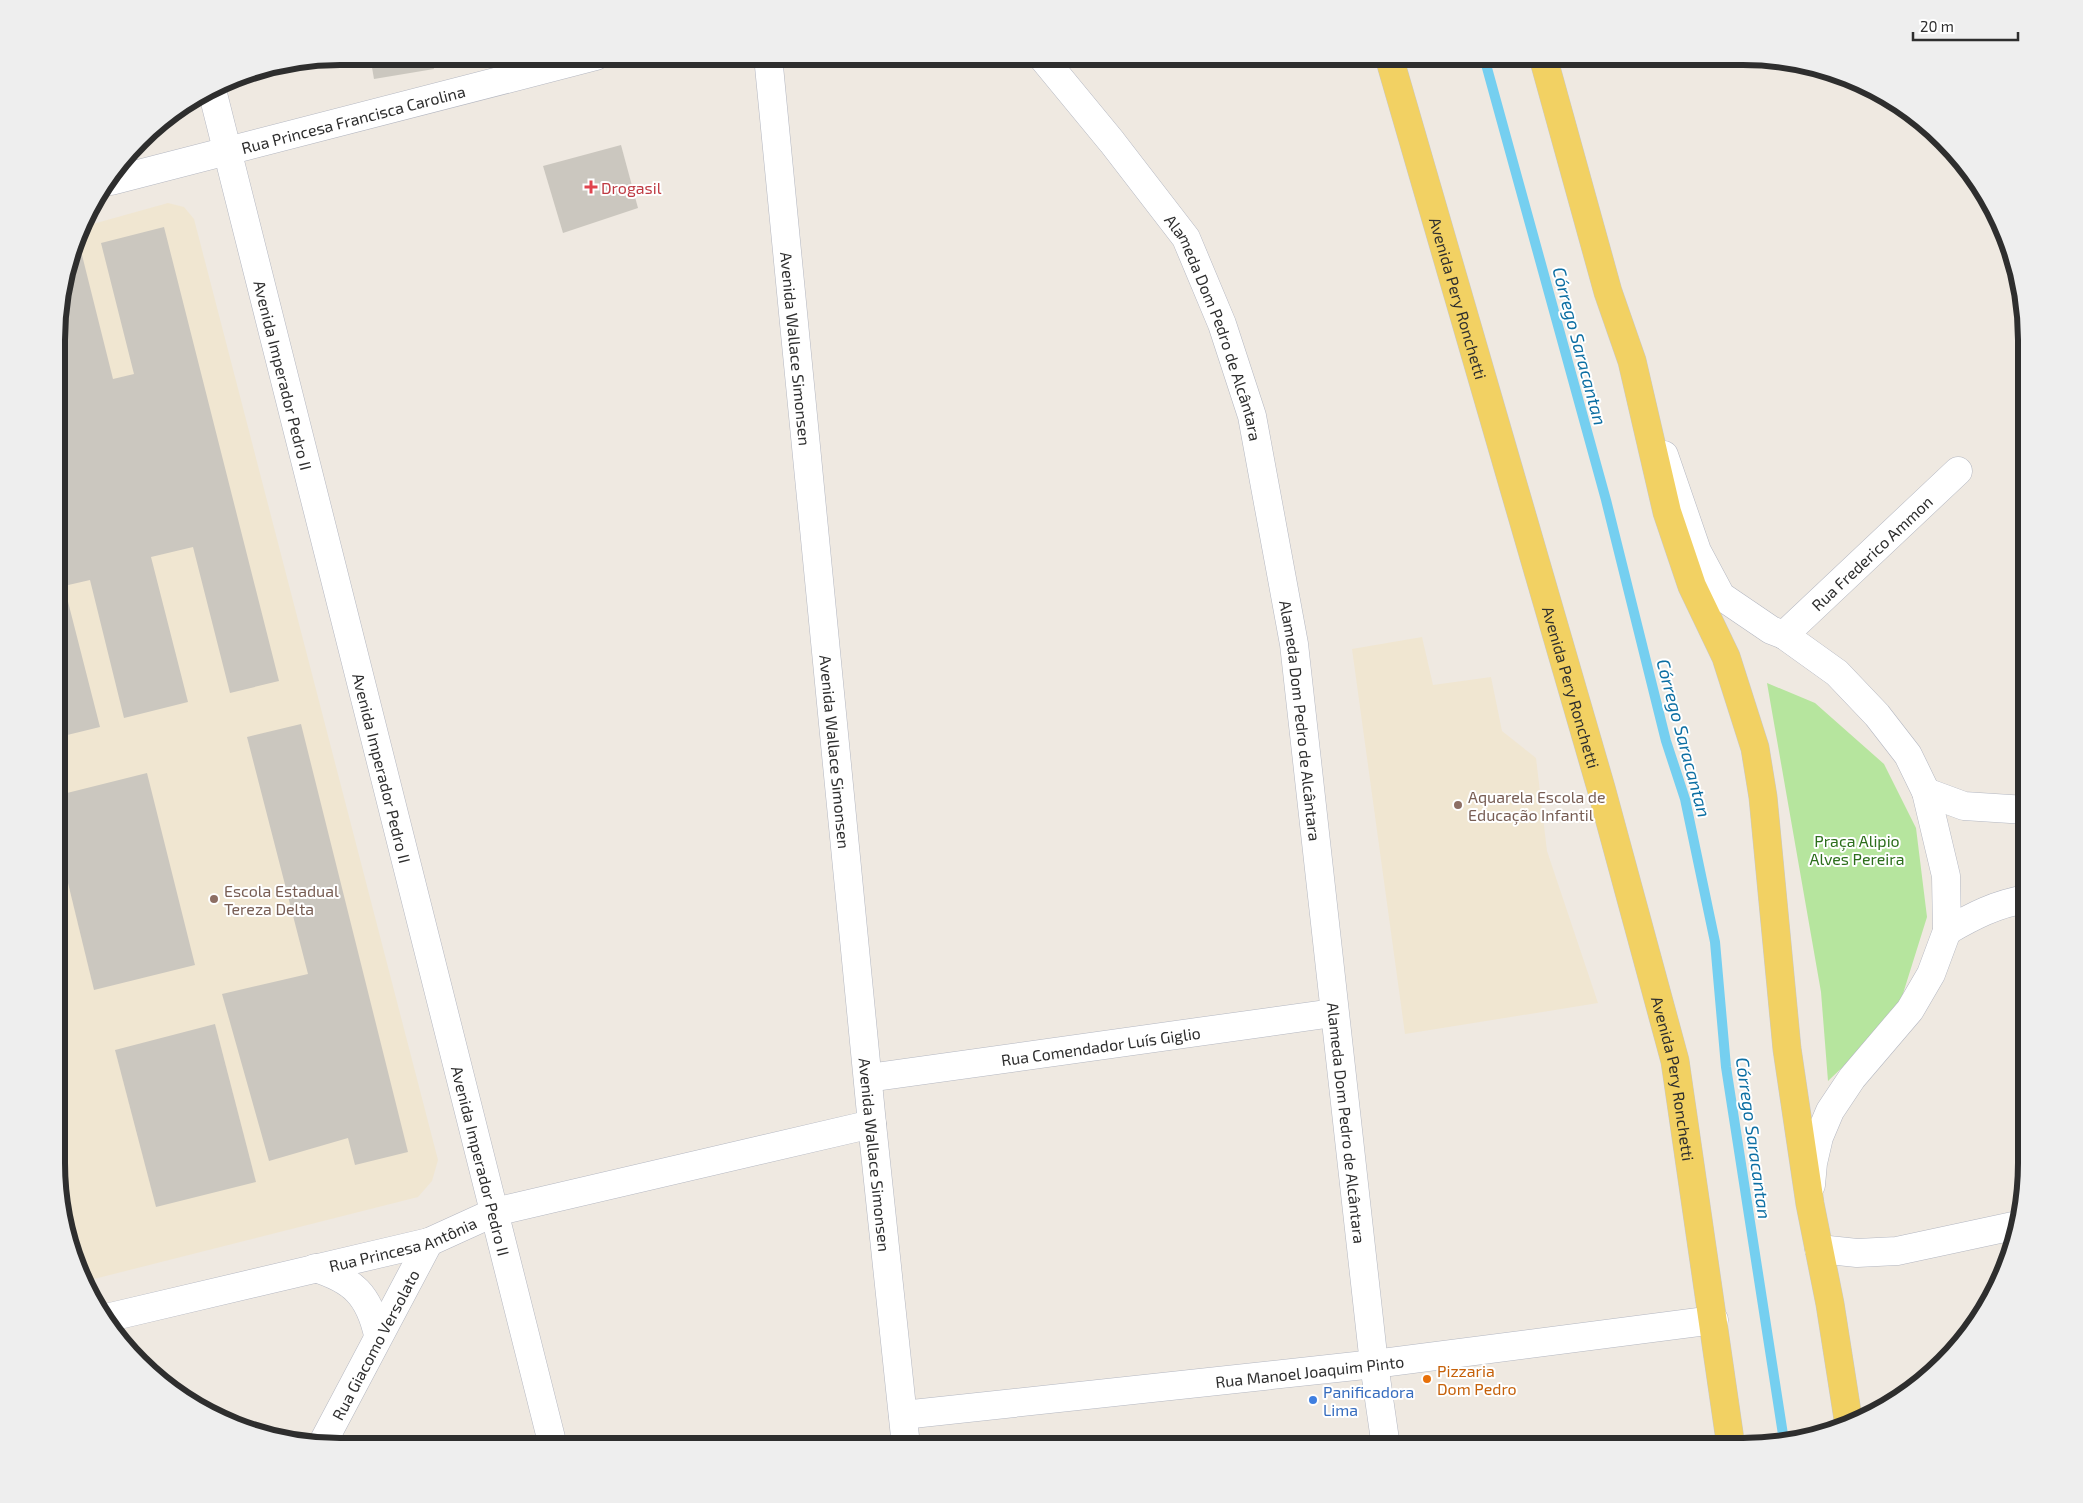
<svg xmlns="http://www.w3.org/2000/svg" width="2083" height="1503" viewBox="0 0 2083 1503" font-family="'Exo 2',sans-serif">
<rect width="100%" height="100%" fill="#efe9e1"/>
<g fill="#f0e6d1">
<path d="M168,203L184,207L194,219L438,1160L432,1181L418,1197L86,1281L59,1200V303L82,227Z"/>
<path d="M1422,637L1433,685L1491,677L1502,731L1536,758L1547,851L1598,1003L1405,1034L1352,649Z"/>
</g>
<path fill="#b6e59e" d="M1767,683L1815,703L1884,764L1916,828L1927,917L1896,1016L1828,1081L1821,992Z"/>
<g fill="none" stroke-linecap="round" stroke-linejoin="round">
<path stroke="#75cff0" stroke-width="10" d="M1484,57L1606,500L1666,741L1685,799L1715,942L1726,1067L1784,1441"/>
</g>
<g fill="#cbc7bf">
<path d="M370,56H431L434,69L374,79Z"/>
<path d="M621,145L638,208L563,233L543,166Z"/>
<path d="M164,227L279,681L230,693L193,547L151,557L188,702L124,718L90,580L64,586L100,727L59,737V303L74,253L81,251L113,379L134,374L101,243Z"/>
<path d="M301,724L408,1152L355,1165L348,1138L269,1161L222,994L308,974L247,737Z"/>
<path d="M147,773L195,965L94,990L59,846V795Z"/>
<path d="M215,1024L256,1182L156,1207L115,1050Z"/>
</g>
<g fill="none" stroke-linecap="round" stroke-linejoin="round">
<defs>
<g id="minor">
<path id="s1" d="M768,56L872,1124L906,1446"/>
<path id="s2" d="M1042,57L1112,142L1186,238L1222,324L1252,416L1294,644L1374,1364L1386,1447"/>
<path id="s3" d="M212,90L553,1446"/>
<path id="s4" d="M111,181L596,56"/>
<path d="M1664,455L1697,551L1721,596L1771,630L1784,635L1837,673L1877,715L1908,755L1926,792L1946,876L1947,931L1931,974L1910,1010L1852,1078L1830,1111L1819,1137L1813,1163L1811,1185"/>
<path id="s5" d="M1784,635L1958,471"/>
<path d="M1926,792L1964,806L2026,810"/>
<path d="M1947,931C1973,916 1996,904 2026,899"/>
<path id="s6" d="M868,1078L1333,1013"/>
<path d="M1819,1249L1857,1253L1897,1251L2018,1225"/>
<path d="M315,1268C353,1280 369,1295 378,1335"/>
<path id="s7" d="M106,1318L429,1242L495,1212L872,1124"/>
<path id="s8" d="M903,1415L1374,1364L1714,1320"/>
<path id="s9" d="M321,1446L429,1242"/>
</g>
<g id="major">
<path id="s10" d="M1389,57L1601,788L1675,1061L1731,1447"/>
<path d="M1543,57L1608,292L1632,361L1667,512L1692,586L1726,657L1755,748L1763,797L1787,1049L1810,1204L1830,1304L1849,1425"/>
</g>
</defs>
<use href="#minor" stroke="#b4b7c1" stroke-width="29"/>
<use href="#major" stroke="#c9c9c9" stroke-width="29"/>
<use href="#minor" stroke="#fff" stroke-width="28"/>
<use href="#major" stroke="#f2d163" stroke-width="28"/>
</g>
<path fill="#e0444e" stroke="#fff" stroke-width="2" d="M588.5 179.5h5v5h5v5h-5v5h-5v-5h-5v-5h5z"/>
<g fill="#8d6e63" stroke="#fff" stroke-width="2">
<circle cx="1458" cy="805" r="5"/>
<circle cx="214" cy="899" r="5"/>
</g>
<circle fill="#e8710a" stroke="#fff" stroke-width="2" cx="1427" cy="1379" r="5"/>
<circle fill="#3f7fe0" stroke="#fff" stroke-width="2" cx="1313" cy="1400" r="5"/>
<g text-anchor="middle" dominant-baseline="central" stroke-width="4" stroke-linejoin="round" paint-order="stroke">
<g font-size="16" fill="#2e2e2e" stroke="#fff">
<text stroke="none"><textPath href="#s4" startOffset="250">Rua Princesa Francisca Carolina</textPath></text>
<text stroke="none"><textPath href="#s10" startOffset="251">Avenida Pery Ronchetti</textPath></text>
<text stroke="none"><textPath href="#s2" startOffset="325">Alameda Dom Pedro de Alcântara</textPath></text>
<text stroke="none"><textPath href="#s1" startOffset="294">Avenida Wallace Simonsen</textPath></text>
<text stroke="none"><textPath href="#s3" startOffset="294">Avenida Imperador Pedro II</textPath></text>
<text stroke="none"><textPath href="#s5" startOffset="120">Rua Frederico Ammon</textPath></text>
<text stroke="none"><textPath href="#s10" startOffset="656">Avenida Pery Ronchetti</textPath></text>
<text stroke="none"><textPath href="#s2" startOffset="730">Alameda Dom Pedro de Alcântara</textPath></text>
<text stroke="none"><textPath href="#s1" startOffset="699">Avenida Wallace Simonsen</textPath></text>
<text stroke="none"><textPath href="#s3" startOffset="699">Avenida Imperador Pedro II</textPath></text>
<text stroke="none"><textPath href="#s6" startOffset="235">Rua Comendador Luís Giglio</textPath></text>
<text stroke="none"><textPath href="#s10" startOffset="1061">Avenida Pery Ronchetti</textPath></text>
<text stroke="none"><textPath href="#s2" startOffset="1135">Alameda Dom Pedro de Alcântara</textPath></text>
<text stroke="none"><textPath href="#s1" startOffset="1104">Avenida Wallace Simonsen</textPath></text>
<text stroke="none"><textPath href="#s3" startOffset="1104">Avenida Imperador Pedro II</textPath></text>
<text stroke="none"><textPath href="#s7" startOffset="306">Rua Princesa Antônia</textPath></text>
<text stroke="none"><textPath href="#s9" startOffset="115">Rua Giacomo Versolato</textPath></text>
<text stroke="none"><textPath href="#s8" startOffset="409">Rua Manoel Joaquim Pinto</textPath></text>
</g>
<g font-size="16" fill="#be3a42" stroke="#fff" text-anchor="start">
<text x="601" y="187">Drogasil</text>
</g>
<g font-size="16" fill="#785e54" stroke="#fff" text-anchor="start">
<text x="1468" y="796">Aquarela Escola de<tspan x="1468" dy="18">Educação Infantil</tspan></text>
<text x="224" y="890">Escola Estadual<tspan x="224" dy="18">Tereza Delta</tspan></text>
</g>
<g font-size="16" fill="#2c6e1b" stroke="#fff">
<text x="1857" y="840">Praça Alipio<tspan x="1857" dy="18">Alves Pereira</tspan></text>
</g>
<g font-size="16" fill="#c56008" stroke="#fff" text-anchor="start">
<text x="1437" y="1370">Pizzaria<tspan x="1437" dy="18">Dom Pedro</tspan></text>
</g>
<g font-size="16" fill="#366cbe" stroke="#fff" text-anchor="start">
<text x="1323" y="1391">Panificadora<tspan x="1323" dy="18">Lima</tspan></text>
</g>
<g font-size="18" font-style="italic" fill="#0d6fa3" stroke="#fff">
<text transform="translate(1580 346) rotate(75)">Córrego Saracantan</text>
<text transform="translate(1684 738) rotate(75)">Córrego Saracantan</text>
<text transform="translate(1754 1138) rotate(82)">Córrego Saracantan</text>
</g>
</g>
<path d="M0 0H2083V1503H0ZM340 65H1743A275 275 0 0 1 2018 340V1163A275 275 0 0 1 1743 1438H340A275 275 0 0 1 65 1163V340A275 275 0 0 1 340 65Z" fill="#eee" fill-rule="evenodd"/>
<path fill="none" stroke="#2e2e2e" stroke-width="6" d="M340 65H1743A275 275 0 0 1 2018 340V1163A275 275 0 0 1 1743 1438H340A275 275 0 0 1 65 1163V340A275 275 0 0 1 340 65Z"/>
<path d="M1913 32v8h105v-8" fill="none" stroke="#2e2e2e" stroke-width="2.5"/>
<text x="1920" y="32" font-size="15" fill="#2e2e2e" stroke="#ffffff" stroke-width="4" paint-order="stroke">20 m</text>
</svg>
